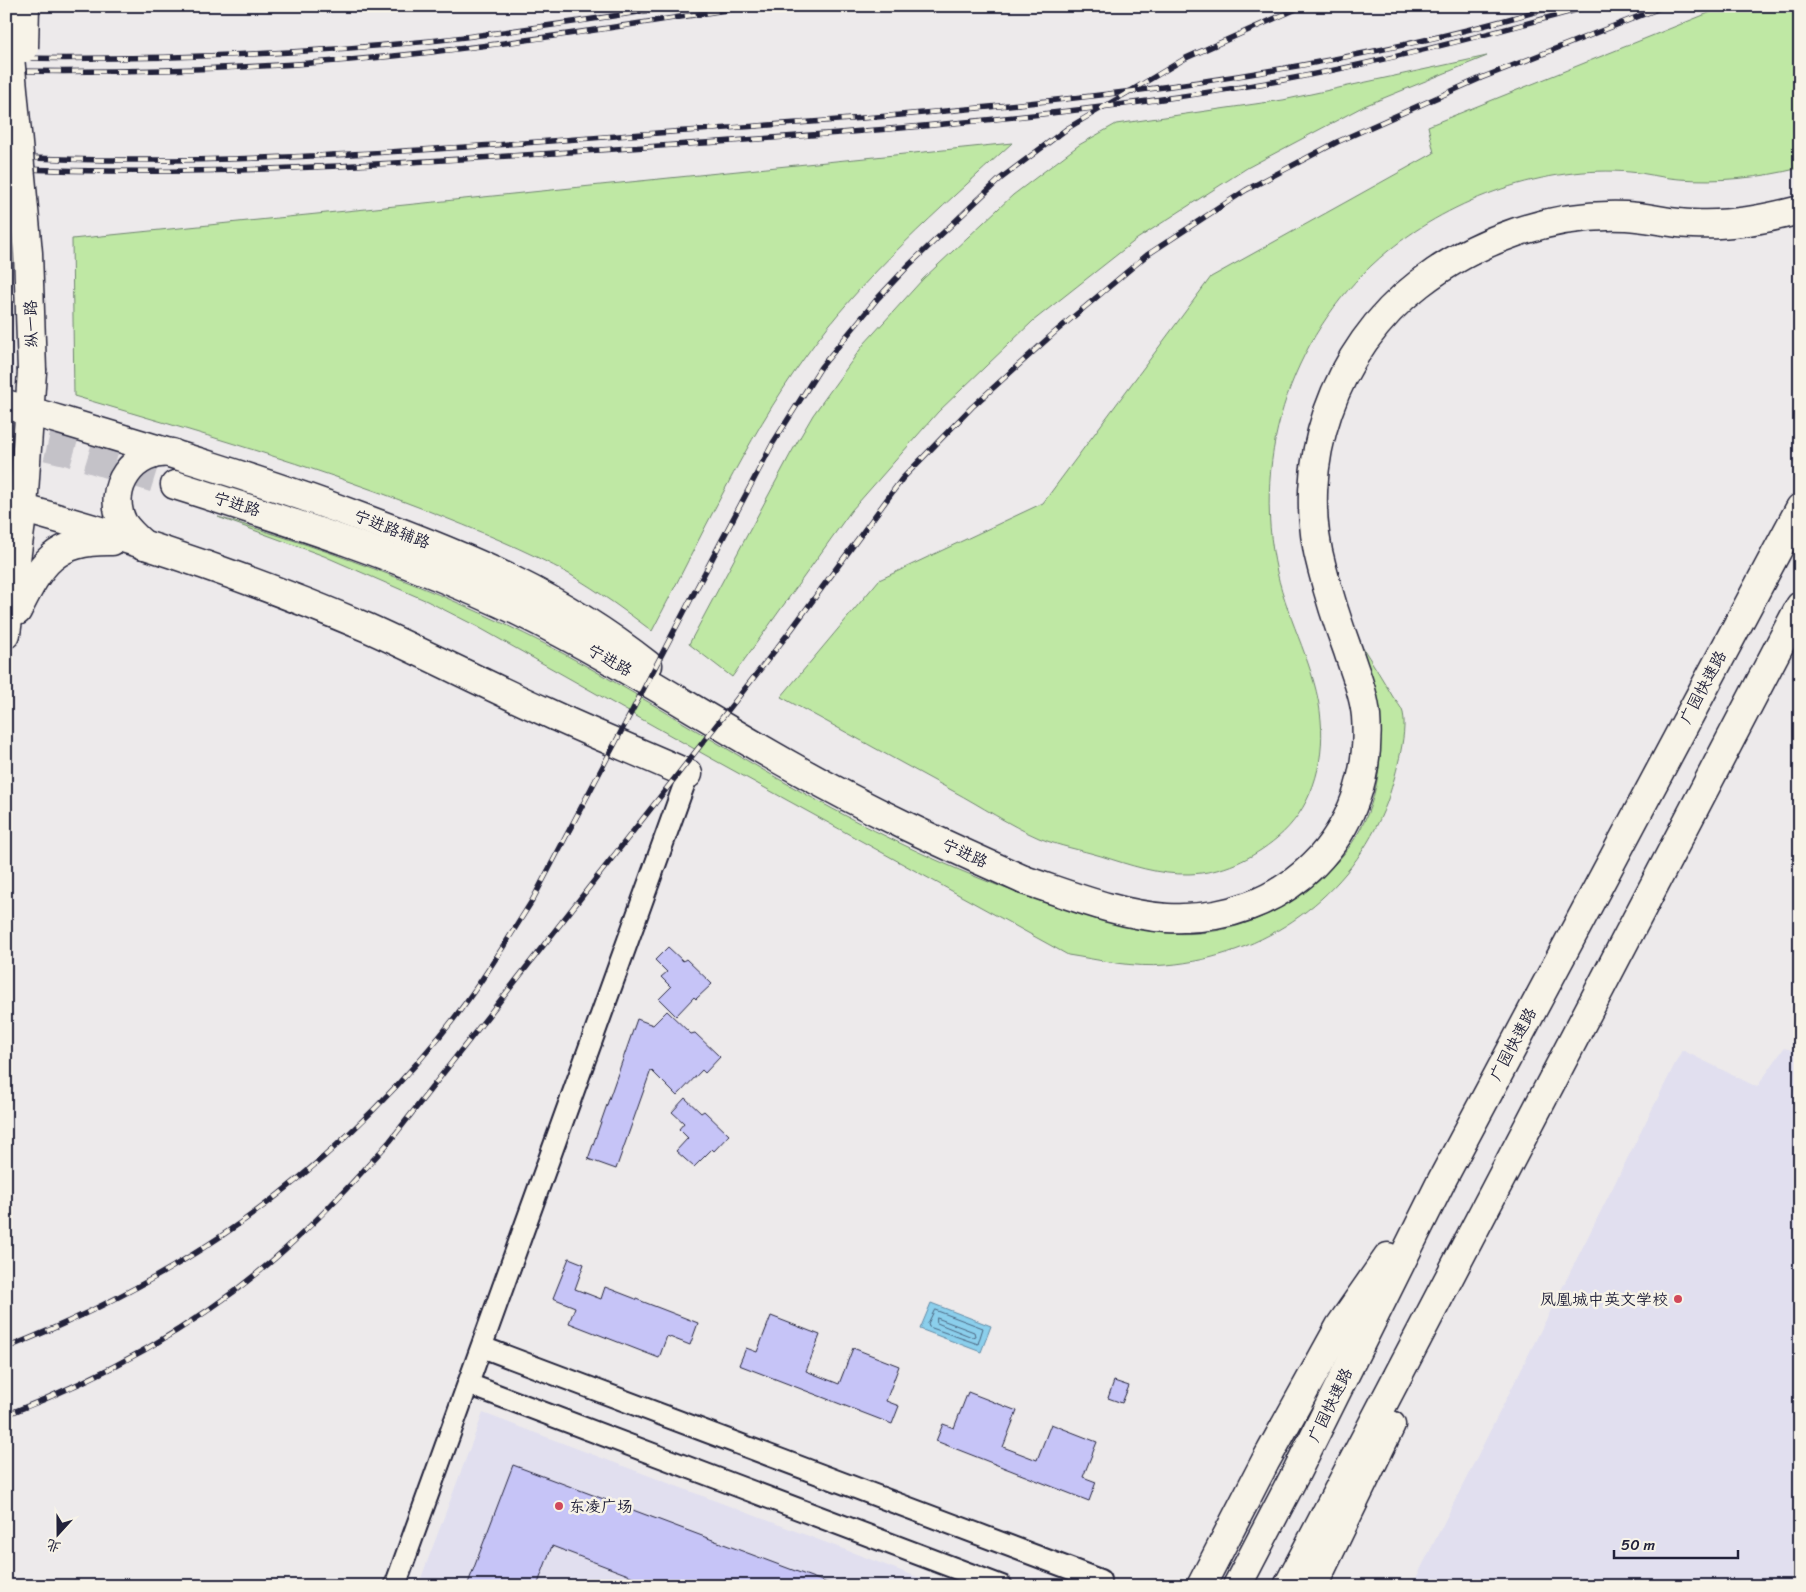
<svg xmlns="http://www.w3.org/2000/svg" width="1806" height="1592" viewBox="0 0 1806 1592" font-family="Sriracha,'LXGW WenKai TC',sans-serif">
<rect width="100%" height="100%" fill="#edeaeb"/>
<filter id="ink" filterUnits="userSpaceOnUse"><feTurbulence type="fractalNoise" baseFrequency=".02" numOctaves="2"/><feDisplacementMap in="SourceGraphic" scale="10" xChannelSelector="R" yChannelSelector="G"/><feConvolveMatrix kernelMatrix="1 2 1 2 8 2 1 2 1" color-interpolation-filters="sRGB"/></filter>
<g filter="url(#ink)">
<g fill="#e1dfef">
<path d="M1784,1048L1800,1052V1586H1412L1682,1050L1757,1087Z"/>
<path d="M483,1413L941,1586H418Z"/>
</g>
<g fill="#bfe8a4" stroke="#708570">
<path d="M1726,6H1800V168C1759,178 1720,182 1679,179C1662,178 1647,173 1630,172C1546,165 1453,198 1388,251C1294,328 1250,453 1277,572C1288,622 1317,669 1321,720C1325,764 1311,810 1277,838C1252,859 1222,873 1189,874C1158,875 1130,865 1101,856C1081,850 1059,846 1039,838C1009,825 981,806 953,791C896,760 839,728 781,697L879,580L1043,503L1211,277L1434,153L1428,126Z"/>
<path d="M1487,56L1364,106L1247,168L1137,239L1033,321L938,412L851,511L732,677L689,644L791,453L813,415L864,344L923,279L1013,195L1079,145L1116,124L1283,100Z"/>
<path d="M1012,143C939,210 863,275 805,357C744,442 701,538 652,631C626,611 599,592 571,575C525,549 476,530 426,510C311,465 193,431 74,396L72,239Z"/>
<path d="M218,517C338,552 455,596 566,655C622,685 676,719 731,751C838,815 950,874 1069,910C1111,923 1155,937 1199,933C1257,928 1306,898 1343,855C1392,796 1387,712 1361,645C1372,662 1383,680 1393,697C1396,701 1402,708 1403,713C1408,734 1394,781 1387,802C1352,896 1264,957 1166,965C1133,968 1100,960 1068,955L707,756L478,627L427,601L324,556Z"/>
</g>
<path fill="#8bcfec" stroke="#618aa5" d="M931,1303L991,1326L981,1352L920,1329Z"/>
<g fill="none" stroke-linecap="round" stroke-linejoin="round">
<g stroke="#4c6782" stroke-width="1">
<path d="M935,1310L983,1328L978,1344L929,1327L928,1324Z"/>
<path d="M937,1318L974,1332L975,1336L972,1337L937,1323Z"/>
</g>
</g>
<g fill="#c6c4f7" stroke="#22223b">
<path d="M668,947L683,961L686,959L712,984L696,999L694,997L676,1016L659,999L671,987L661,977L667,972L655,960Z"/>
<path d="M667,1011L691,1034L695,1033L720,1057L705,1073L702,1070L677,1096L651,1070L616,1169L588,1159L637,1019L653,1025Z"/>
<path d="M685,1098L701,1113L704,1111L729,1135L714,1151L712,1149L694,1167L676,1151L688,1138L679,1129L684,1123L672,1112Z"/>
<path d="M569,1258L584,1264L575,1289L601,1299L605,1287L698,1323L690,1345L667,1336L659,1358L569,1323L575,1307L553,1298Z"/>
<path d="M771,1316L820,1335L806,1371L839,1384L853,1348L899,1366L886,1401L899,1406L892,1424L739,1365L746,1348L757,1352Z"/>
<path d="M1114,1381L1129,1386L1122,1403L1108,1398Z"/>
<path d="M968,1392L1017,1411L1003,1447L1037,1460L1051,1424L1097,1442L1083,1477L1096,1482L1089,1501L936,1441L943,1424L954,1428Z"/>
<path d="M513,1465L830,1584V1586H657L552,1546L537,1586H467Z"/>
</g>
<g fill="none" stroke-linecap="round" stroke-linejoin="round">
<path stroke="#c4c2c8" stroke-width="28" stroke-dasharray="28 14" stroke-linecap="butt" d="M6,437L69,452L175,485"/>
<defs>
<g id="street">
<path d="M482,1347L1100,1580L1098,1586"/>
<path d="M468,1384L1002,1586"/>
<path d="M395,1586L688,774"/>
</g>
<g id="secondary">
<path d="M6,404C126,440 246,474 363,518C470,558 558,594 648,665"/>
<path d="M175,485C292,522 408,559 520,612C614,658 700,715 791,766C866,809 945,845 1024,880"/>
<path d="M6,504C129,537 251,578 368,628C428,655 486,685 546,712C593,734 641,753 688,774"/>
<path d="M144,545C136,538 129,532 123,523C105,489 134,448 172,453"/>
<path d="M17,611C41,563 54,540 112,541"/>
<path d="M6,634L23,508L32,371"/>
</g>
<g id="highway">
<path d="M1024,880C1070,895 1119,915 1167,918C1286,924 1375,835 1366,716C1364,693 1355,673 1348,651C1338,624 1329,596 1322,568C1293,465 1335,348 1419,284C1477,239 1552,213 1626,216C1649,217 1671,224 1693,224C1730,226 1765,219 1800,210"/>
<path d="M1201,1586L1265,1462L1340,1326L1388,1257"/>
<path d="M1237,1586L1297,1471L1443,1178L1800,508"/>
<path d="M1288,1586L1800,606"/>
<path d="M1313,1586L1391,1425"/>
</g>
</defs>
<use href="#street" stroke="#22223b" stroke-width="24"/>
<use href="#secondary" stroke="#22223b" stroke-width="31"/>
<use href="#highway" stroke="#22223b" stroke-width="31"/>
<use href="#street" stroke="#f7f3e8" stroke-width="20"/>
<use href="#secondary" stroke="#f7f3e8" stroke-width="28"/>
<use href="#highway" stroke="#f7f3e8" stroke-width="28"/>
<defs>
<g id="rail">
<path d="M6,58C148,60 289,55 430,41C513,32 595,19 677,6"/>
<path d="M6,71C148,73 290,68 432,52C539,40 646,22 752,6"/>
<path d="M6,157C229,168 450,148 672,132C969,111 1268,91 1555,6"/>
<path d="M6,168C205,178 402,163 600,150C826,135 1054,120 1278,81C1383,62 1487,35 1590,6"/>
<path d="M6,1348C179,1280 322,1180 440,1036C475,994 503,947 532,901L773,443L821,367L878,298L909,265L1000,179L1068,128L1186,58L1303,6"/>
<path d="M6,1415C111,1374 211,1319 293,1242C328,1210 359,1176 390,1141L791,630L902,479L972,407L1054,333L1147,255L1246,190L1337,142L1481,78L1665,6"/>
</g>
</defs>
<use href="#rail" stroke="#22223b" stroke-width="5.5"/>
<use href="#rail" stroke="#f7f3e8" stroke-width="4" stroke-dasharray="11" stroke-linecap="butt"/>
<defs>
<g id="secondary-bridge">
<path d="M6,13L28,253L32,371"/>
<path d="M24,48L25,6"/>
</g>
</defs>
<use href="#secondary-bridge" stroke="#22223b" stroke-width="31" stroke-linecap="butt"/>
<use href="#secondary-bridge" stroke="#f7f3e8" stroke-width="28"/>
</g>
</g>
<g fill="#d1495b" stroke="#f7f3e8" stroke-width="2">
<circle cx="1678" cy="1299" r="5"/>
<circle cx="559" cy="1506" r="5"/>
</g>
<g text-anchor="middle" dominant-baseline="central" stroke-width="5" stroke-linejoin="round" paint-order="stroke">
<g font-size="16" fill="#22223b" stroke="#f7f3e8">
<text transform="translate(31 324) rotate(-92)">纵一路</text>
<text transform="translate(237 504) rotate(17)">宁进路</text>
<text transform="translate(392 529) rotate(21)">宁进路辅路</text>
<text transform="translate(610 660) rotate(29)">宁进路</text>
<text transform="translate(1703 687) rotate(-62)">广园快速路</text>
<text transform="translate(965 853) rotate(24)">宁进路</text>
<text transform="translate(1513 1044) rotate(-62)">广园快速路</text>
<text transform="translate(1330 1405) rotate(-64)">广园快速路</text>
</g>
<g font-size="16" fill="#22223b" stroke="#f7f3e8" text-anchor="end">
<text x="1668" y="1299">凤凰城中英文学校</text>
<text x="569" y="1506" text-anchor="start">东凌广场</text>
</g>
</g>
<rect width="1806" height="1592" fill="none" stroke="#f7f3e8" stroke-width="25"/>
<rect x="12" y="12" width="1781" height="1567" fill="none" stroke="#22223b" stroke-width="2" filter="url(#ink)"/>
<g transform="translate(58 1534) rotate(201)" stroke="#f7f3e8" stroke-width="4" paint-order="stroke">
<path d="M0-4L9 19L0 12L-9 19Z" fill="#22223b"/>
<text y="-8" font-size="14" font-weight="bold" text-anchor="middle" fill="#22223b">北</text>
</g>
<path d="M1614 1550v8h124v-8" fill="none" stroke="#22223b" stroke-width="2.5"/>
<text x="1621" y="1550" font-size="15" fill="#22223b" stroke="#f7f3e8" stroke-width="4" paint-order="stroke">50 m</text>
</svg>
